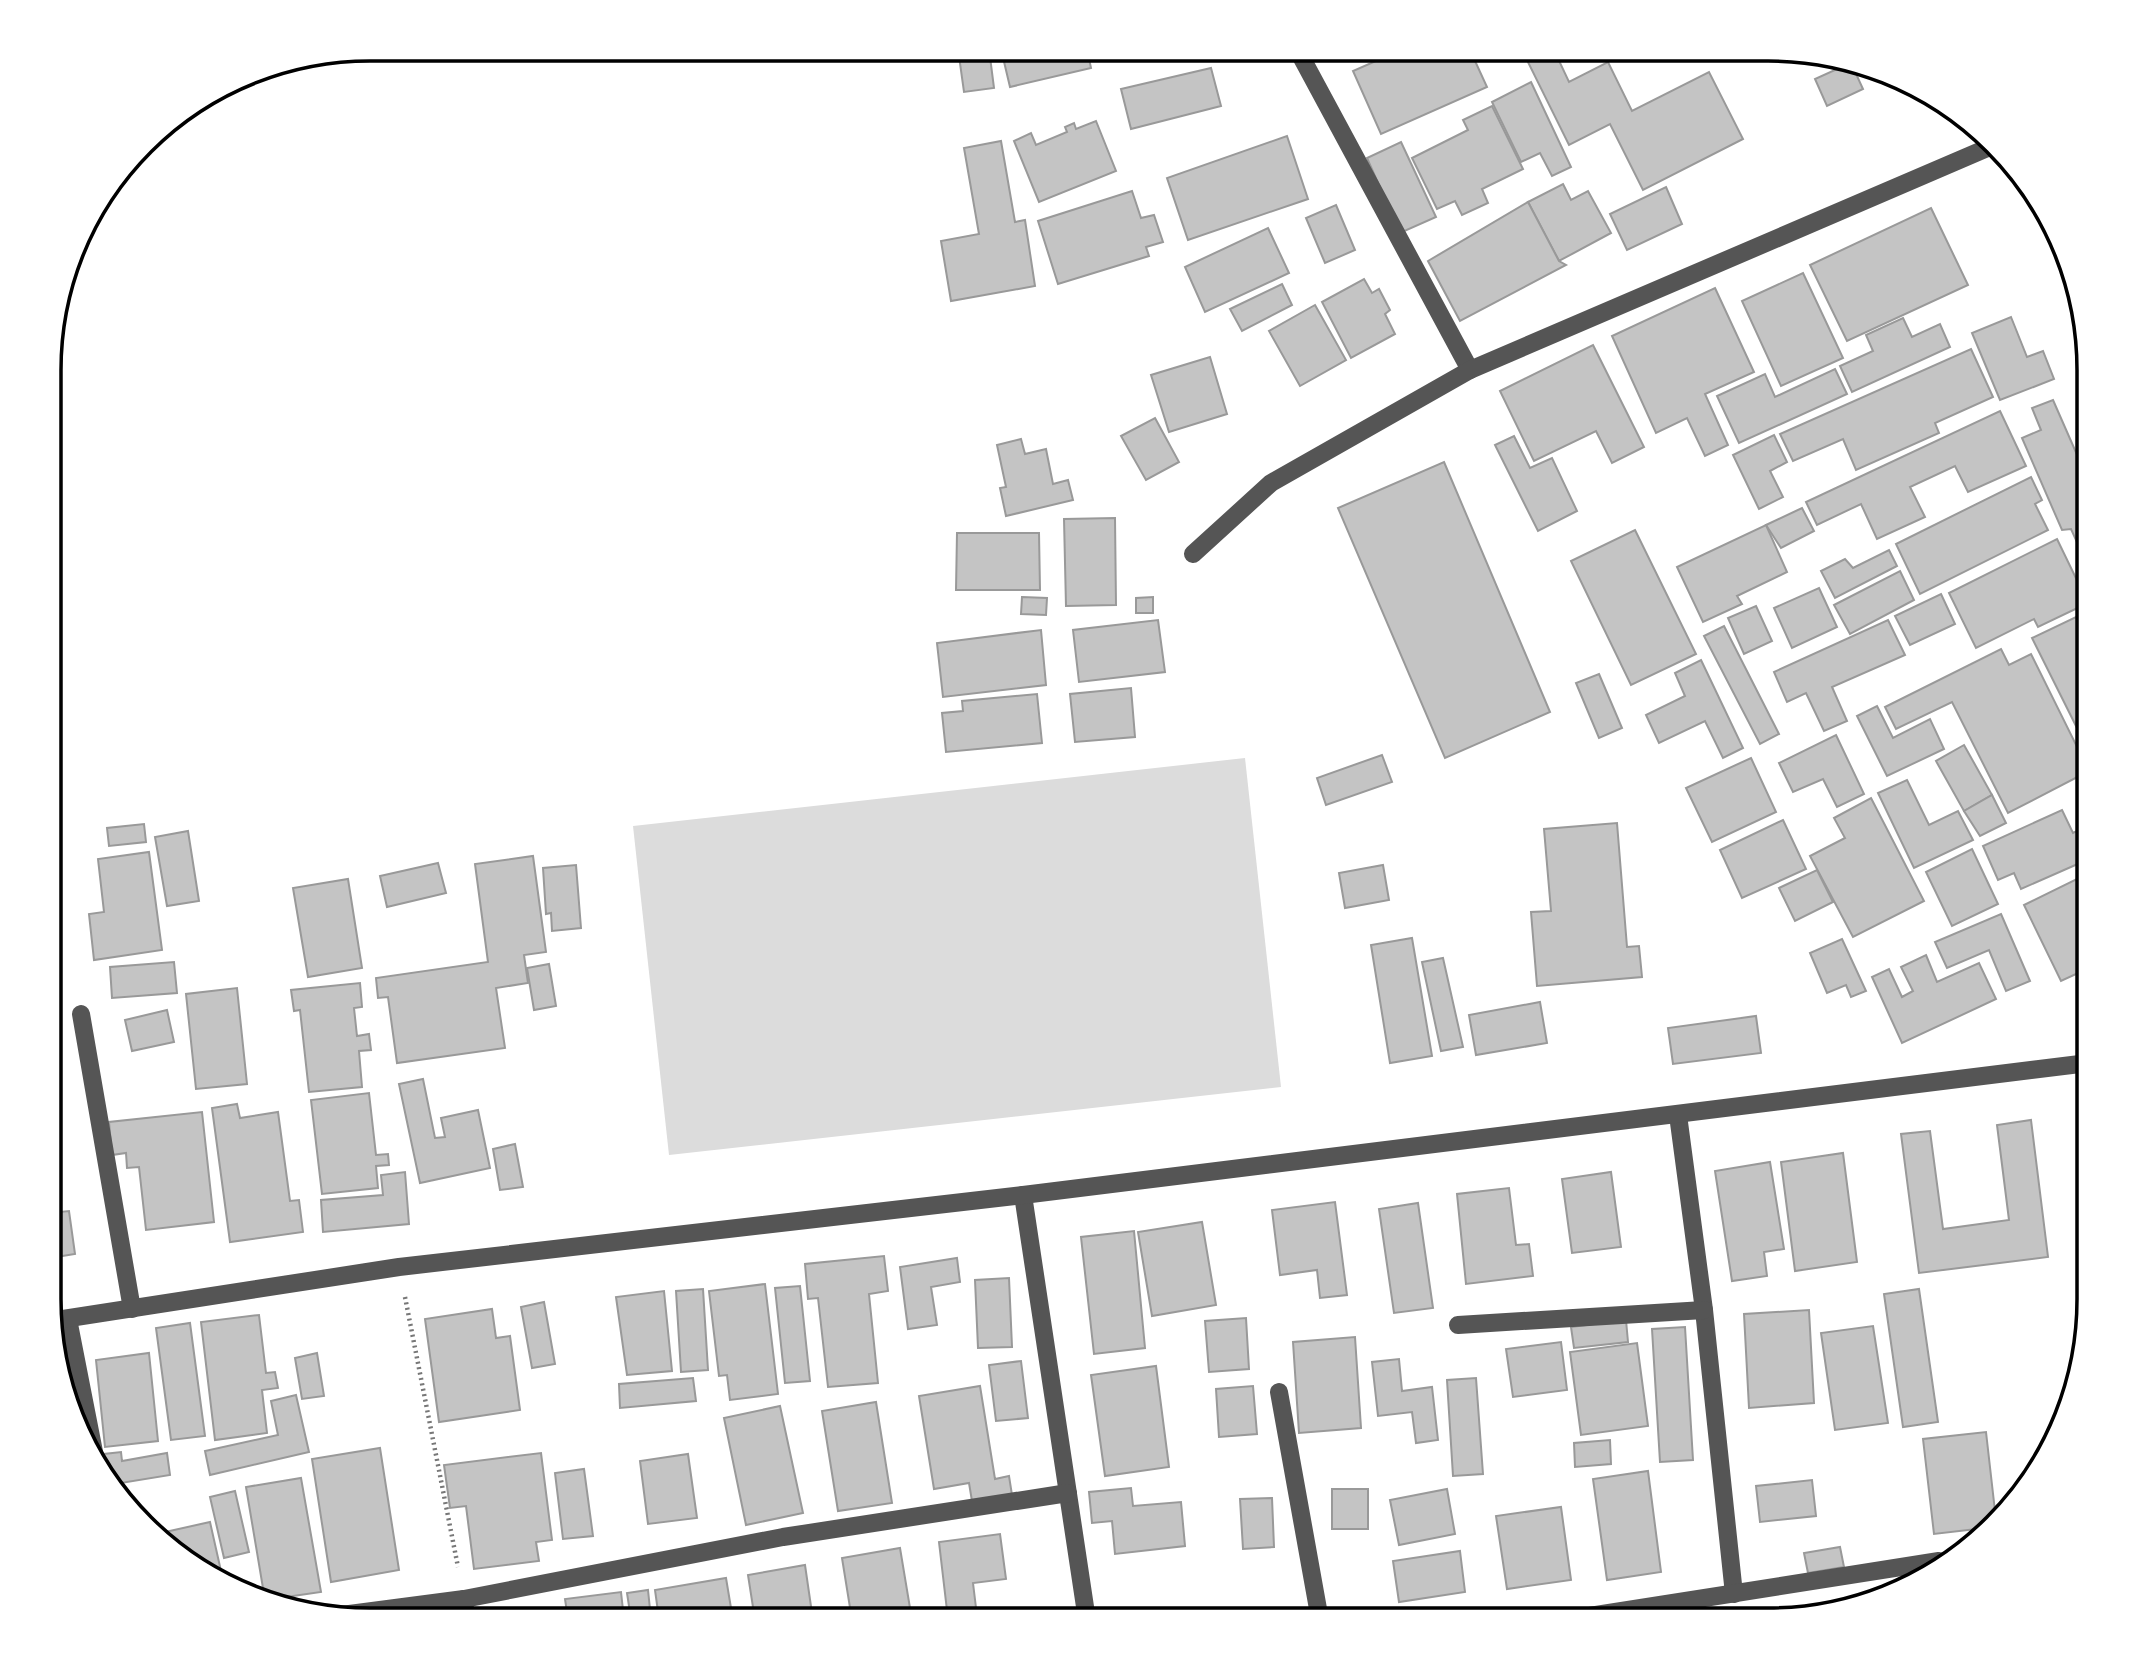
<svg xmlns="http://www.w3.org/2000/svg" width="2138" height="1669" viewBox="0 0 2138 1669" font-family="Quicksand,sans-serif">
<rect width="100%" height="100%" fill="#fff"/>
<path fill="#dcdcdc" d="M1245,758L1281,1087L669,1155L633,826Z"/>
<g fill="#c4c4c4" stroke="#999" stroke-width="2">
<path d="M958,49H989L994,88L964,92Z"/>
<path d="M1001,49H1087L1091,68L1010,87Z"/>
<path d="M1403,49L1470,50L1487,87L1381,134L1353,71Z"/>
<path d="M1522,50H1554L1569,82L1608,62L1632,111L1709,72L1743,139L1643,190L1610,124L1569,145Z"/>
<path d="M1848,64L1852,65L1863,89L1827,106L1815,79Z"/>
<path d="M1211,68L1221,106L1131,129L1121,89Z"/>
<path d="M1531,82L1571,167L1552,176L1540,153L1521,162L1492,102Z"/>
<path d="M1492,106L1523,169L1482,189L1488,203L1462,215L1455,201L1437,209L1412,158L1468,130L1463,120Z"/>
<path d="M1096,121L1116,171L1039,202L1014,141L1031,133L1036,145L1067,132L1065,127L1074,123L1076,129Z"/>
<path d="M1287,136L1308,199L1188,240L1167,178Z"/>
<path d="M1001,141L1015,222L1025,220L1035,286L951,301L941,241L979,234L964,148Z"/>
<path d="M1401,142L1436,217L1400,233L1367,158Z"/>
<path d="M1563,184L1571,200L1588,191L1611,233L1559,261L1528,202Z"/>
<path d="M1666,187L1682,224L1627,250L1610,214Z"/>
<path d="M1132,191L1141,218L1154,215L1163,242L1146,247L1149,256L1058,284L1038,221Z"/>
<path d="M1528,202L1559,261L1566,265L1460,321L1428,261Z"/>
<path d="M1336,205L1355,250L1325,263L1306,218Z"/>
<path d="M1931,208L1968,285L1847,341L1810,265Z"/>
<path d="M1268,228L1289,273L1205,312L1185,267Z"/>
<path d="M1803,273L1843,358L1781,386L1742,301Z"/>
<path d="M1364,279L1372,293L1379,289L1390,310L1385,314L1395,334L1351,358L1322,302Z"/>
<path d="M1282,284L1292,305L1242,331L1230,309Z"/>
<path d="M1715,288L1754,372L1705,394L1728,445L1705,456L1687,418L1656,433L1612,336Z"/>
<path d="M1315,305L1346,360L1300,386L1269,331Z"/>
<path d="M2011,317L2027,357L2043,351L2054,379L2000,400L1972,333Z"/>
<path d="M1903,318L1912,337L1940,324L1950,347L1852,392L1840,366L1873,351L1866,335Z"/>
<path d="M1593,345L1644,447L1612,463L1596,431L1534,461L1500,391Z"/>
<path d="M1971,349L1993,397L1935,423L1939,433L1856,470L1843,439L1793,461L1780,434Z"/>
<path d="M1210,357L1227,414L1169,432L1151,375Z"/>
<path d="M1835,369L1847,394L1739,443L1717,396L1765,374L1775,397Z"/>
<path d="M2053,400L2089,482L2087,564L2071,529L2062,530L2022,438L2041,430L2032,408Z"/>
<path d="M2000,411L2026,466L1968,492L1955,466L1910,487L1925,517L1877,539L1861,504L1817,525L1806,502Z"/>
<path d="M1155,418L1179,462L1146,480L1121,436Z"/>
<path d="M1774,435L1787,462L1770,471L1783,497L1759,509L1733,455Z"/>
<path d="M1514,436L1530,468L1552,458L1577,511L1538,531L1495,445Z"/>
<path d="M1021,439L1025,454L1046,449L1053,484L1068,480L1073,500L1006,516L1000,488L1006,487L997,445Z"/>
<path d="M2089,454V482L2079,458Z"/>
<path d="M1444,462L1550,712L1445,758L1338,508Z"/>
<path d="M2031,477L2042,500L2035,504L2048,530L1920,594L1896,544Z"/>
<path d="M1802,508L1814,531L1781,548L1766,525Z"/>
<path d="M1115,518L1116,605L1066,606L1064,519Z"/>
<path d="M1766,525L1787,572L1737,596L1742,604L1703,622L1677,567Z"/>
<path d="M1635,530L1696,654L1631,685L1571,561Z"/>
<path d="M957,533H1039L1040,590H956Z"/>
<path d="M2057,539L2088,603L2038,627L2034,619L1976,648L1949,593Z"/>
<path d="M1889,550L1897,566L1835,598L1821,571L1845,559L1853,568Z"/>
<path d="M1900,571L1914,600L1850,634L1834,605Z"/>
<path d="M1819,588L1837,627L1792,648L1774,608Z"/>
<path d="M1941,594L1955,624L1910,645L1895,616Z"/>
<path d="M1022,597L1047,598L1046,615L1021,614Z"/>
<path d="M1153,597V613H1136V598Z"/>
<path d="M1756,606L1772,641L1744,654L1728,618Z"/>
<path d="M2076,617L2089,643V752L2032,638Z"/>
<path d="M1158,620L1165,672L1079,682L1073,630Z"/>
<path d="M1888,620L1905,655L1832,687L1847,721L1824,731L1806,693L1787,702L1774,672Z"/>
<path d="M1724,626L1779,734L1760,744L1704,636Z"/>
<path d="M1041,630L1046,685L943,697L937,643Z"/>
<path d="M2001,649L2009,665L2031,654L2089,771L2008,813L1952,702L1896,729L1885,707Z"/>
<path d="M1701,660L1743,748L1723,758L1705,721L1659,743L1646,715L1685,696L1675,673Z"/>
<path d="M1599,674L1622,728L1599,738L1576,683Z"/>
<path d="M1131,688L1135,737L1075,742L1070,694Z"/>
<path d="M1037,694L1042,743L946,752L942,713L963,711L962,701Z"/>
<path d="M1877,706L1893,738L1930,719L1944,749L1887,776L1857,716Z"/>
<path d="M1836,735L1864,794L1837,807L1823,779L1793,792L1779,763Z"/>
<path d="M1964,745L1992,795L1964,811L1936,761Z"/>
<path d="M1382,755L1392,782L1326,805L1317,778Z"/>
<path d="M1751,758L1776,812L1712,842L1686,788Z"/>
<path d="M1907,780L1929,825L1958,811L1973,840L1914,868L1878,793Z"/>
<path d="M1992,795L2006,823L1980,836L1964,811Z"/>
<path d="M2089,796V826L2078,801Z"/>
<path d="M1871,798L1924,901L1853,937L1810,856L1845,838L1834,818Z"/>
<path d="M2062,810L2073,833L2081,829L2089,846V859L2021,889L2014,873L1998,880L1983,846Z"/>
<path d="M1783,820L1806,869L1742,898L1720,850Z"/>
<path d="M1617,823L1627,947L1639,946L1642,977L1537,986L1531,912L1551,911L1544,829Z"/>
<path d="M144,824L146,842L109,846L107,828Z"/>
<path d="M188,831L199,901L167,906L155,837Z"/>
<path d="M1972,849L1998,904L1952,926L1926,872Z"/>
<path d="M149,852L162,950L94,960L89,914L104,912L98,859Z"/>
<path d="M533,856L546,952L524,955L528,983L496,988L505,1048L397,1063L388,997L378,998L376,978L488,962L475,864Z"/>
<path d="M438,863L446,893L387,907L380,876Z"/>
<path d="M576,865L581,928L552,931L551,913L546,914L543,868Z"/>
<path d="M1383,865L1389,900L1345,908L1339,873Z"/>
<path d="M1817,870L1833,902L1795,921L1779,888Z"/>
<path d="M2089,873V968L2061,981L2024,905Z"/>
<path d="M348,879L362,968L308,977L293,888Z"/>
<path d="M2001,914L2030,981L2006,991L1989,950L1947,968L1935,942Z"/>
<path d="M1412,938L1432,1056L1390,1063L1371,945Z"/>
<path d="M1842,939L1866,991L1851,997L1846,985L1827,993L1810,953Z"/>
<path d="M1926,955L1937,982L1979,963L1996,999L1902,1043L1872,977L1889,969L1902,997L1913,991L1901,967Z"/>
<path d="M1443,958L1463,1047L1441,1051L1422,962Z"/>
<path d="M174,962L177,993L112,998L110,967Z"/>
<path d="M549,964L556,1006L534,1010L527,968Z"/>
<path d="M360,983L362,1007L354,1008L357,1036L369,1034L371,1050L359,1051L362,1087L309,1092L300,1010L294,1011L291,990Z"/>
<path d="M237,988L247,1084L196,1089L186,994Z"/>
<path d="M1540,1002L1547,1043L1476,1055L1469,1015Z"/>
<path d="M167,1010L174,1042L132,1051L125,1020Z"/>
<path d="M1756,1016L1761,1053L1673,1064L1668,1028Z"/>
<path d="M423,1079L435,1138L445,1137L441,1118L478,1110L490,1168L420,1183L399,1084Z"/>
<path d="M369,1093L376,1155L388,1154L389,1165L376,1166L378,1188L322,1194L311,1100Z"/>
<path d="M237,1104L240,1118L278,1112L290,1201L299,1200L303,1232L230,1242L212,1108Z"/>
<path d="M202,1112L214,1222L146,1230L139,1167L127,1168L126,1153L112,1155L109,1122Z"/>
<path d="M2031,1120L2048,1257L1919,1273L1901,1134L1930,1131L1943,1229L2009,1220L1997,1125Z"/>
<path d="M515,1144L523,1187L500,1190L493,1149Z"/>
<path d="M50,1151H53L60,1212L69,1211L75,1254L50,1258Z"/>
<path d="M1843,1153L1857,1262L1795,1271L1781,1162Z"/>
<path d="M1770,1162L1784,1249L1764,1252L1767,1276L1732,1281L1715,1171Z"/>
<path d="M405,1172L409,1224L323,1232L321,1200L383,1195L381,1175Z"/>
<path d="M1611,1172L1621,1247L1572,1253L1562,1179Z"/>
<path d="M1509,1188L1516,1245L1529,1244L1533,1276L1466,1284L1457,1194Z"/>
<path d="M1335,1202L1347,1295L1320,1298L1317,1270L1280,1275L1272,1210Z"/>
<path d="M1418,1203L1433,1308L1394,1313L1379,1209Z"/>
<path d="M1202,1222L1216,1305L1152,1316L1138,1232Z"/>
<path d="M1134,1231L1145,1348L1094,1354L1081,1237Z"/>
<path d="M884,1256L888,1291L869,1294L878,1383L828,1387L818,1298L808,1299L805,1264Z"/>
<path d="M957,1258L960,1282L931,1287L937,1325L908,1329L900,1267Z"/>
<path d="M1009,1278L1012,1347L978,1348L975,1280Z"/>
<path d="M765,1284L778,1394L730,1400L727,1375L719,1376L709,1291Z"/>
<path d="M800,1286L810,1381L785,1383L775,1288Z"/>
<path d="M703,1289L708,1370L681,1372L676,1291Z"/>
<path d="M1919,1289L1938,1422L1903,1427L1884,1294Z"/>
<path d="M664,1291L672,1371L627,1375L616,1297Z"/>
<path d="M544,1302L555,1364L532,1368L521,1307Z"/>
<path d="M492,1309L496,1338L510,1336L520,1410L439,1422L425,1319Z"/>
<path d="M1809,1310L1814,1403L1749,1408L1744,1314Z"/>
<path d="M259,1315L266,1373L275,1372L278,1388L262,1390L267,1433L215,1440L201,1322Z"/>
<path d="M1246,1318L1249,1369L1209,1372L1205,1321Z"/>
<path d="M1626,1320L1628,1342L1574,1348L1571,1327Z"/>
<path d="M190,1323L205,1436L171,1440L156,1328Z"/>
<path d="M1873,1326L1888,1423L1835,1430L1821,1333Z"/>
<path d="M1685,1327L1693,1460L1660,1462L1652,1329Z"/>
<path d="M1355,1337L1361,1428L1299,1433L1293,1342Z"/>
<path d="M1561,1342L1567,1390L1513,1397L1506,1349Z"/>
<path d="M1637,1343L1648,1426L1581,1435L1570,1352Z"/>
<path d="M149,1353L158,1441L105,1447L96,1360Z"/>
<path d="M317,1353L324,1396L302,1399L295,1358Z"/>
<path d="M1399,1359L1402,1391L1432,1387L1438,1440L1416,1443L1412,1412L1378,1416L1372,1362Z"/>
<path d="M1021,1361L1028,1418L996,1421L989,1365Z"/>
<path d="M1156,1366L1169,1467L1105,1476L1091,1375Z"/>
<path d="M693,1378L696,1401L620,1408L619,1384Z"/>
<path d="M1476,1378L1483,1474L1453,1476L1447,1380Z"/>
<path d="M980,1386L995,1479L1009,1476L1012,1495L972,1501L969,1483L934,1489L919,1396Z"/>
<path d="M1253,1386L1257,1434L1219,1437L1216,1389Z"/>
<path d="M296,1395L309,1452L210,1475L205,1451L278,1435L271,1401Z"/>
<path d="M876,1402L892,1503L838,1511L822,1411Z"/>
<path d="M780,1406L803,1513L746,1525L724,1418Z"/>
<path d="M1986,1432L1996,1520L1985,1528L1934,1534L1923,1439Z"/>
<path d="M1610,1440L1611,1464L1575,1467L1574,1443Z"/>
<path d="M380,1448L399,1570L331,1582L312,1459Z"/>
<path d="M121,1452L122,1461L167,1453L170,1475L115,1484L106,1472L104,1454Z"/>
<path d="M541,1453L552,1540L536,1542L539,1561L474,1569L466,1506L450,1508L444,1465Z"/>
<path d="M688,1454L697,1518L648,1524L640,1461Z"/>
<path d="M584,1469L593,1536L563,1539L555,1473Z"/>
<path d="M1648,1471L1661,1572L1607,1580L1593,1479Z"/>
<path d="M301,1478L321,1592L265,1600L246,1487Z"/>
<path d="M1812,1480L1816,1516L1760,1522L1756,1486Z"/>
<path d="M1131,1488L1133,1506L1181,1502L1185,1546L1115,1554L1112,1521L1092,1523L1089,1492Z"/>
<rect x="1332" y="1489" width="36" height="40"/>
<path d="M1447,1489L1455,1534L1399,1545L1390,1500Z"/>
<path d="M235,1491L249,1552L224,1558L210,1497Z"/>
<path d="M1272,1498L1274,1547L1243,1549L1240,1499Z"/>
<path d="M1561,1507L1571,1580L1507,1589L1496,1516Z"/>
<path d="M210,1522L223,1580L168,1546L165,1532Z"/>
<path d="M1000,1534L1006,1579L973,1583L977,1616L948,1619L939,1542Z"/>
<path d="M1840,1547L1844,1567L1808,1573L1804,1553Z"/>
<path d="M900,1548L912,1620H852L842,1558Z"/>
<path d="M1460,1551L1465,1592L1399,1602L1393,1561Z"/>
<path d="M805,1565L813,1620H755L748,1575Z"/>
<path d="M726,1578L733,1620L659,1619L655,1590Z"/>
<path d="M648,1590L651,1619H631L627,1593Z"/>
<path d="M621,1592L624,1619H568L565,1599Z"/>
<path d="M524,1608V1619H476V1612Z"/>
</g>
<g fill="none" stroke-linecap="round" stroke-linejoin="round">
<path stroke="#777" stroke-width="4.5" stroke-dasharray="2 3.5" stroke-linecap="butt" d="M405,1297L458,1567"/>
<g stroke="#555" stroke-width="18">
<path d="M1297,49L1470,370"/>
<path d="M1193,554L1271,483L1470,370L1992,146"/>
<path d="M81,1014L132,1309"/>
<path d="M1678,1115L1704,1310L1734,1594"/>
<path d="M1023,1195L1087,1620"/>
<path d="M68,1319L95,1457"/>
<path d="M50,1321L399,1267L1023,1195L2088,1063"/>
<path d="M1458,1325L1704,1310"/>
<path d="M1279,1392L1320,1620"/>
<path d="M464,1599L466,1619"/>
<path d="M334,1616L464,1599L783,1537L1068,1493"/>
<path d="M1564,1620L1939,1561"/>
</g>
</g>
<path d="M0 0H2138V1669H0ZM370 61H1768A309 309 0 0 1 2077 370V1299A309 309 0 0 1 1768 1608H370A309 309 0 0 1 61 1299V370A309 309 0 0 1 370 61Z" fill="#fff" fill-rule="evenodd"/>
<path fill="none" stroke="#000" stroke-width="3.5" d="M370 61H1768A309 309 0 0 1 2077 370V1299A309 309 0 0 1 1768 1608H370A309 309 0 0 1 61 1299V370A309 309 0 0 1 370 61Z"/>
</svg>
